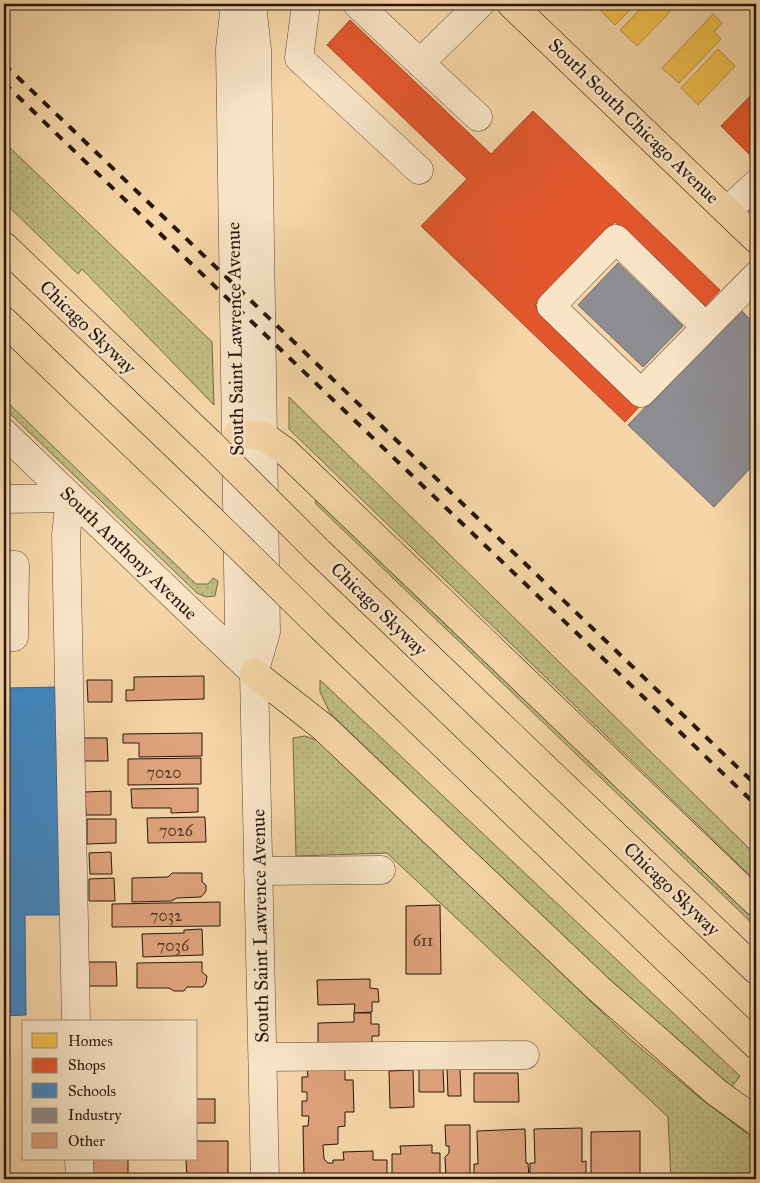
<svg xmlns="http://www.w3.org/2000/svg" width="760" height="1183" viewBox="0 0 760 1183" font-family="'IM FELL Great Primer',serif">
<defs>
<pattern id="grass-dots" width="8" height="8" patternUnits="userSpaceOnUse" patternTransform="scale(1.25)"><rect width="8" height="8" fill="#c1bc84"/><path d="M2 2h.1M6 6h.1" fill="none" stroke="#a6a171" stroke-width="1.8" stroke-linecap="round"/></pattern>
</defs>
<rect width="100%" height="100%" fill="#f6d6a8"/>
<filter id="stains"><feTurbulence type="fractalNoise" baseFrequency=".004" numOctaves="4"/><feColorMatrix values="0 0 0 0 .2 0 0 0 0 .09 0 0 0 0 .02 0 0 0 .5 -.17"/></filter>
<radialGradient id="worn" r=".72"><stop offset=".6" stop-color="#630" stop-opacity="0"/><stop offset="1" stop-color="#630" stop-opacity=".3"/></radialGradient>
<g fill="url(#grass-dots)" stroke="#746948">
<path d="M4,142L212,342L214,405L82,269L78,274L4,202Z"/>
<path d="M289,397L756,855V881L289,429Z"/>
<path d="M4,399L196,584H208L213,578L218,581L215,596L206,597L197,593L4,408Z"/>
<path d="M315,496L756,919V927L316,504Z"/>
<path d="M320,680L740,1076L730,1089L649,1022L330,713L320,692Z"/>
<path d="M305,736L319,741L630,1039L700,1098L756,1140V1179H671L668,1117L387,853L296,856L293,738Z"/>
</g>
<g fill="#f2c14e" stroke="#b58e3a">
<path d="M605,4H636L615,25L600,10Z"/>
<path d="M645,4H662L670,12L637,46L620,30Z"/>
<path d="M713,14L722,23L714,32L721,39L679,83L662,68Z"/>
<path d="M718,49L735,66L698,105L681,88Z"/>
</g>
<g fill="#e4572e" stroke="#ab4424">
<path d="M350,20L491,154L533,111L720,290L704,307L615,222L535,305L640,406L625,422L421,226L467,179L327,45Z"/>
<path d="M756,90V161L721,126Z"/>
</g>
<path fill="#3f88c5" stroke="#38668e" d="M61,687L66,915H25L26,1015L4,1016V688Z"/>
<g fill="#8d8d92" stroke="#6e696a">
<path d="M618,263L683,326L643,367L578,305Z"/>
<path d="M740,309L756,325V462L714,507L628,425Z"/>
</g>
<g fill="#dea27c" stroke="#27160c">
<path d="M204,676V699L126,701V690H134V677Z"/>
<path d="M87,680H112V702H88Z"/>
<path d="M202,733V756L139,757V743H123V734Z"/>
<path d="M82,738H107L108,761H83Z"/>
<path d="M201,758V784L128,785V759Z"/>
<path d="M198,788V812L171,813V808H132L131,789Z"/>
<path d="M111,791V815H86L85,792Z"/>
<path d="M205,817L206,842L148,843L147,818Z"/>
<path d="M87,819H116V843L87,844Z"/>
<path d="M111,852L112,874H90L89,853Z"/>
<path d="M172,873H202V882L206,885V891L201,897L177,898L171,901L132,902V878L168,877Z"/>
<path d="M114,878L115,901H89V879Z"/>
<path d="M220,902V926L112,927V904Z"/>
<path d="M440,905L441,974H406V906Z"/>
<path d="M202,929L203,955L143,957L142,934L184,933V930Z"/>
<path d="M87,962H116L117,986H87Z"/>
<path d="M202,962V972L207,976L206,983L203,987H187L184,991H174L169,988H137V963Z"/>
<path d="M370,979V988L378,989L379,1002H372V1012L354,1013L355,1004L318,1005L317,980Z"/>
<path d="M354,1013H371V1024H379V1036H372V1048H318V1023L354,1022Z"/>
<path d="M345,1066V1080H353L354,1112H345V1126L338,1127V1144L323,1145L324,1159L328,1163H333V1160H344L343,1152L373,1151V1160H387V1179H304L303,1126H308L309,1116H302V1101H307V1092H302V1077H308L307,1067Z"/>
<path d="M447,1067H460L461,1096H448Z"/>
<path d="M419,1069H443L444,1092H419Z"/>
<path d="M413,1070L414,1107L390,1108L389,1071Z"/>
<path d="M474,1073H518L519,1102H474Z"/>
<rect x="196" y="1099" width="19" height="24"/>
<path d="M445,1125H470V1179H446L445,1157L449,1153V1146H446Z"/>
<path d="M582,1128V1162L586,1161V1179H530V1163H535L534,1129Z"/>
<path d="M525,1129L526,1163H528L529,1179H474V1164H478L477,1131Z"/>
<path d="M640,1131V1179H591V1132Z"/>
<path d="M196,1141H228V1179H187L186,1159H196Z"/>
<path d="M432,1145V1153H440V1179H392V1154H401L400,1146Z"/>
<rect x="89" y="1159" width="39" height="20"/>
</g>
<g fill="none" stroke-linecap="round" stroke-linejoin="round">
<defs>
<g id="minor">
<path d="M235,4L230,49L239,630L254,673"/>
<path d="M252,4L257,50L266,632L254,673L265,1179"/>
<path d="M306,4L299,58L419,170"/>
<path d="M357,4L478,117"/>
<path d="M420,63L480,4"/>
<path d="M727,211L756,184"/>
<path d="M706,327L616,239L551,306L641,393L756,276"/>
<path d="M4,433L249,668"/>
<path d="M4,499L70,498L66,535L76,1022"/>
<path d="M4,565H15L14,637H4"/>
<path d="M258,871L381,870"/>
<path d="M263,1057L525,1055"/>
<path d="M79,1159L80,1179"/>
</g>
<path id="major" d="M511,4L756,239"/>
<g id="highway">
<path d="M4,246L211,444"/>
<path d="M4,321L212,520"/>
<path d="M237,434L264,436L286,452L756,902"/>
<path d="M317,550L756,970"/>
<path d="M319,625L756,1045"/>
<path d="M254,673L323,727L599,989L716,1092L756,1121"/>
</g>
</defs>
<use href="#minor" stroke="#5b4633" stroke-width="29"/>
<use href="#major" stroke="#27160c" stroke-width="29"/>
<use href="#highway" stroke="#27160c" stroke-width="29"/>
<use href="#minor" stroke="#f9e4c6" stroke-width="28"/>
<use href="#major" stroke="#f6d6a8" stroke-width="28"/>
<use href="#highway" stroke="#f6d6a8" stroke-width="28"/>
<g stroke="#27160c" stroke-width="4" stroke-dasharray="9 9" stroke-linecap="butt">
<path d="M4,64L756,785"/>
<path d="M4,83C254,325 505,564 756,805"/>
</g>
<defs>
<g id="highway-bridge">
<path d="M211,444L317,550"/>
<path d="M212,520L319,625"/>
</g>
</defs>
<use href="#highway-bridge" stroke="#27160c" stroke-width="29" stroke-linecap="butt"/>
<use href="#highway-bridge" stroke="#f6d6a8" stroke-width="28"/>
</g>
<g text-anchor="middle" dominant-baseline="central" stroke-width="5" stroke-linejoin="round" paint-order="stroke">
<g font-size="16" fill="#553928">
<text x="164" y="772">7020</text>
<text x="176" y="830">7026</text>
<text x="166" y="915">7032</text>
<text x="423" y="940">611</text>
<text x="173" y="945">7036</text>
</g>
<g font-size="19" fill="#27160c" stroke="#f9e4c6">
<text transform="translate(634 121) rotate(44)">South South Chicago Avenue</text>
<text transform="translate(88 327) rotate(44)">Chicago Skyway</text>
<text transform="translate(235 339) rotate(-91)">South Saint Lawrence Avenue</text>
<text transform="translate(129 553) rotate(44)">South Anthony Avenue</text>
<text transform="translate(379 609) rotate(44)">Chicago Skyway</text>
<text transform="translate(672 889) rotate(44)">Chicago Skyway</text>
<text transform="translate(260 926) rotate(-91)">South Saint Lawrence Avenue</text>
</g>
</g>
<rect width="760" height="1183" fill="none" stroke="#f6d6a8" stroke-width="20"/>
<rect x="5" y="5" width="750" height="1173" fill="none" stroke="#27160c" stroke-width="2.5"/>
<rect x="10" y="10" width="740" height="1163" fill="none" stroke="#27160c"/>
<rect x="22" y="1020" width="175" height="140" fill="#f9e4c6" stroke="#a5927c"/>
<rect x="32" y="1033" width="25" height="15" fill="#f2c14e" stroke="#a5927c"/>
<text x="68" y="1046" font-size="15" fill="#27160c">Homes</text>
<rect x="32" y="1058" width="25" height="15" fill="#e4572e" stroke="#a5927c"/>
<text x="68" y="1070" font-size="15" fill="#27160c">Shops</text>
<rect x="32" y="1083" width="25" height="15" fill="#3f88c5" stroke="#a5927c"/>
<text x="68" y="1096" font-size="15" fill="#27160c">Schools</text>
<rect x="32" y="1108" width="25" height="15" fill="#8d8d92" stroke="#a5927c"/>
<text x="68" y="1120" font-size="15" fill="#27160c">Industry</text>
<rect x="32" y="1133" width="25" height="15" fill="#dea27c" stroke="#a5927c"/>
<text x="68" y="1146" font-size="15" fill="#27160c">Other</text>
<rect width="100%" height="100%" filter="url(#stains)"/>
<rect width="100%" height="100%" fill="url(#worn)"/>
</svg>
